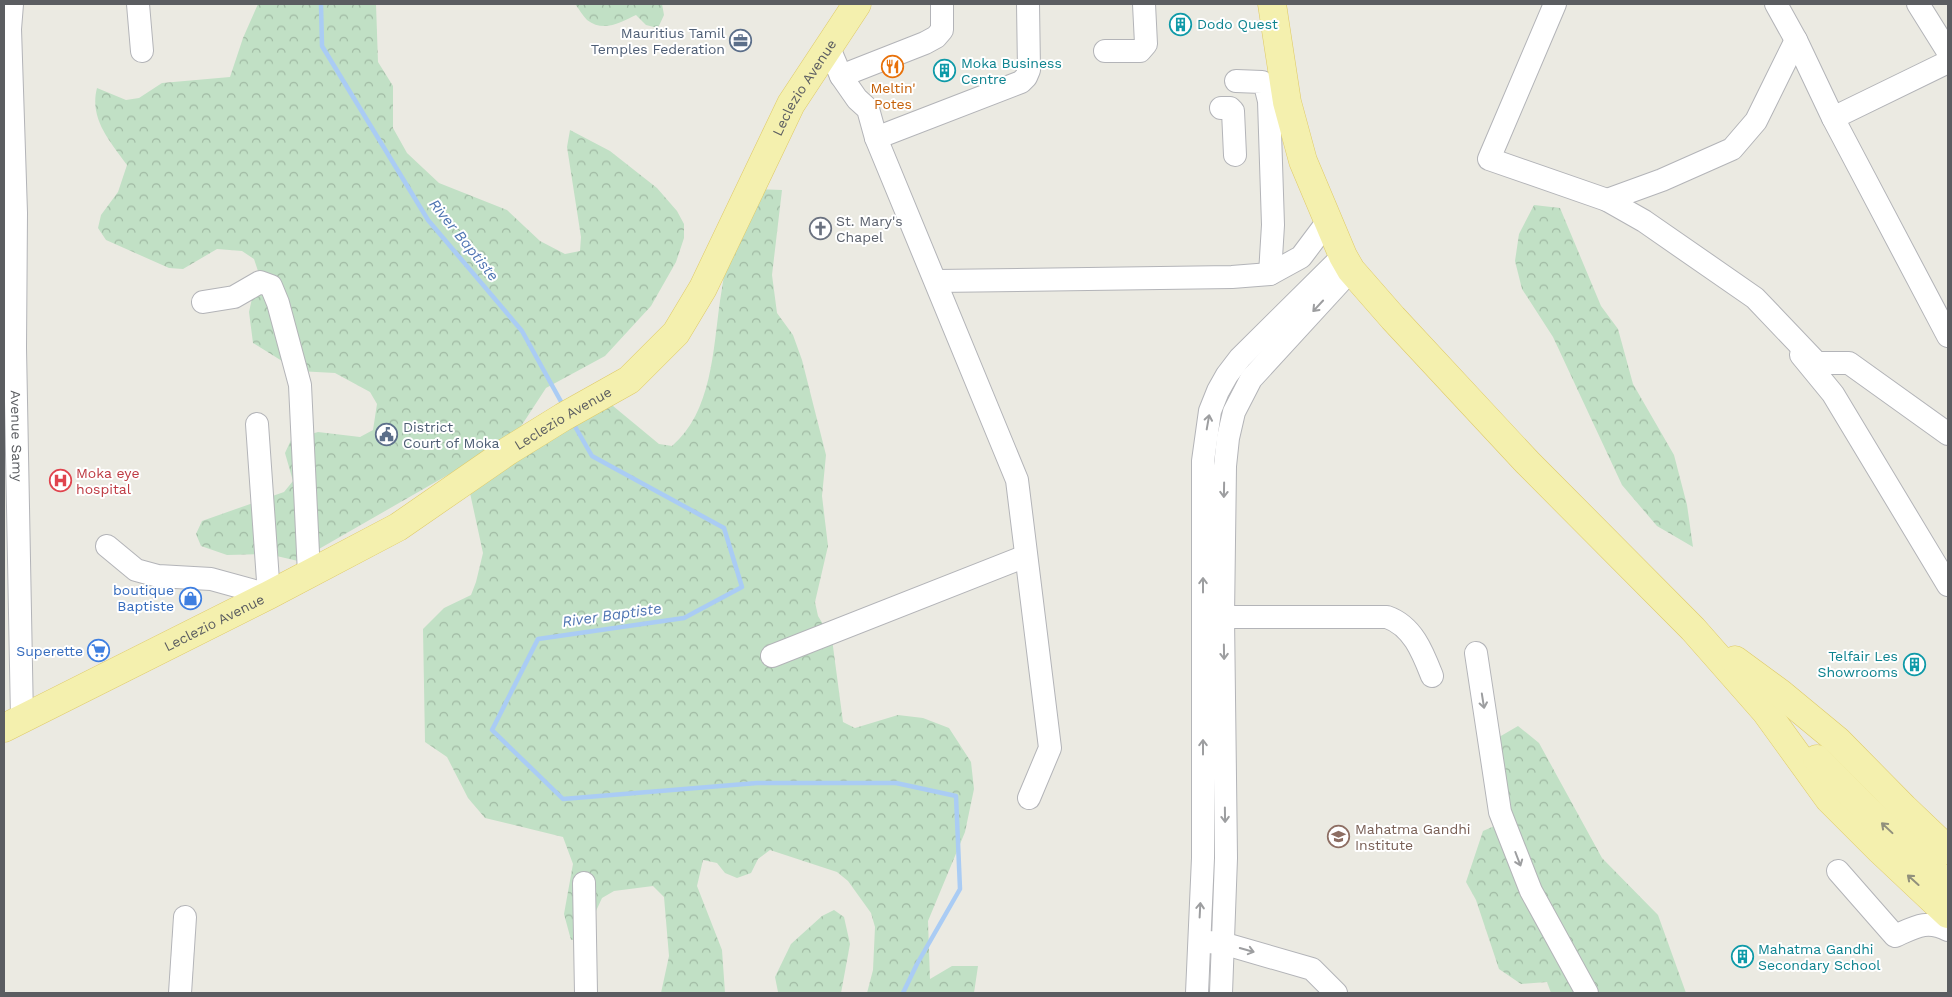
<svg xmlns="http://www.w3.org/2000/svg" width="1952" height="997" viewBox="0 0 1952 997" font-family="'Work Sans',sans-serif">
<defs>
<pattern id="forest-crowns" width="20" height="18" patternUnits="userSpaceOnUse" patternTransform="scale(1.25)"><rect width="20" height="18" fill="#c1e0c5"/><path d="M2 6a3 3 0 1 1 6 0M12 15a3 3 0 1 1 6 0" fill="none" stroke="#a0b9a3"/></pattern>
</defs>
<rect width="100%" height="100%" fill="#ebeae2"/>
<g fill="url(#forest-crowns)">
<path d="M258,4H376L378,62L393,86V128L407,153L439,183L507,210L540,241L565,254L580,251L581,237L567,147L570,130L610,151L657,188L677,211L684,224V238L676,262L651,306L605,356L546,388L514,437L298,561L268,554L227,555L201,546L196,534L202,521L284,492L293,481L285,453L291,440L318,432L360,437L373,430L377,404L370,392L335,373L298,371L253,343L249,312L258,271L254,259L242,251L217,249L183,269L169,268L106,240L98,228L101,215L118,192L127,165C110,141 89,119 97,88L126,100L139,98L162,83L230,77L243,38Z"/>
<path d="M575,4H662L664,15L658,28L646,25L636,15C621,22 604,33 587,20C583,16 579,9 575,4Z"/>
<path d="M756,189L782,190L772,275L777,313L793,335L802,360L826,455L822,496L828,546L815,602L818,616L832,639L843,722L855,728L898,715L923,718L949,728L971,762L974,789L965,832L928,921L930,979L952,966H978L974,993H867L873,970L875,927L871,913L848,881L837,872L770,850L758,859L751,873L737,878L725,873L717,863L703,860L697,886L722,950L725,993H661L669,956L664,897L653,886L614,891L602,898L584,937L571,940L564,914L573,864L563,837L485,818L468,798L447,757L425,742L423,629L444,608L471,595L476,582L483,553L467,479L607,401L659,444L672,446C712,412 713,350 720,301C725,269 730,236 735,203Z"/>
<path d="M1534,205L1560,208L1601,306L1618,329L1633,384L1674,455L1687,505L1693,547L1657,526L1622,485L1553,337L1522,289L1515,261L1519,234Z"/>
<path d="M1518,726L1539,743L1602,858L1658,915L1686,993H1551L1547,982L1521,984L1499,969L1476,900L1466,882L1483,831L1508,820L1494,740Z"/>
<path d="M834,910L844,917L850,944L841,993L778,992L775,977L791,944L822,916Z"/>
</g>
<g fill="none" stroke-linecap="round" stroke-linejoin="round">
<g stroke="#aaccf4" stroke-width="4.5">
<path d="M321,4L322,46L428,220L522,331L564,407"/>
<path d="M573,423L592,456L724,528L742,587L684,618L538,639L492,730L563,799L757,783H896L956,796L960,889L917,964L903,993"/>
</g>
<defs>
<g id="minor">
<path id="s1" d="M12,4L10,29L16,213L15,348L22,719"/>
<path d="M138,4L142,51"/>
<path d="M1555,4L1489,159L1607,200L1662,180L1732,149L1756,121L1796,40"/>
<path d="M1776,4L1796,40L1833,118L1948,336"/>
<path d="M1918,4L1948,52"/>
<path d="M829,48L841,76L857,99L868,109L876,138L1017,480L1050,748L1029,798"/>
<path d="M1105,51H1140L1146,44L1144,4"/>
<path d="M841,76L925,43L936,37L942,30V4"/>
<path d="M1236,81L1262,82L1266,89L1269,101L1273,225L1270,274"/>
<path d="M1221,108H1230L1233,111L1235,155"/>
<path d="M1833,118L1948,62"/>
<path d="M876,138L1021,82L1026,77L1029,70L1028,4"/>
<path d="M1607,200L1644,221L1755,298L1817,363H1849L1948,434"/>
<path d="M936,281L1232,277L1270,274L1301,257L1328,221"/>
<path d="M203,302L234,297L260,282L271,286L278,303L300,385L309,574"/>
<path d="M1801,355L1833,394L1948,585"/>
<path d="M107,546L136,570L158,576L211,579L269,595L257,424"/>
<path d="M1223,617H1387C1413,626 1423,653 1432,676"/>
<path d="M1476,653L1500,812L1531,891L1587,993"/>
<path d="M772,656L1026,556"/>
<path d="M1838,871L1895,936C1915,927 1927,919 1948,930"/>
<path d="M584,883L586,993"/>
<path d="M1207,942L1222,943L1312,969L1336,993"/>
<path d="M180,993L185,917"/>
<path d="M1197,993L1203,858V461L1210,411L1218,391L1227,375L1240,358L1343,256"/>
<path d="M1221,993L1226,858L1223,617L1225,466L1228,438L1234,412L1251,379L1351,270"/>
</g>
<g id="major">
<path d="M1272,4L1287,102L1303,161L1343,256L1351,270L1393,318L1527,462L1693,629L1766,712L1829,799L1880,850L1948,914"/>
<path d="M1735,660L1780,693L1838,741L1904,808L1948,850"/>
<path id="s2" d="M4,728L269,595L398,527L508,451L563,417L629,380L676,333L703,288L791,104L857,4"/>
<path d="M1817,759L1866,809L1948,885"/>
</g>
</defs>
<use href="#minor" stroke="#b3b4b8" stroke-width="24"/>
<use href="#major" stroke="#dfca67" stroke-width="29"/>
<use href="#minor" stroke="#fff" stroke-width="22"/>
<use href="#major" stroke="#f4f0ae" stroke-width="28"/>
</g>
<defs><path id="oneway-shaft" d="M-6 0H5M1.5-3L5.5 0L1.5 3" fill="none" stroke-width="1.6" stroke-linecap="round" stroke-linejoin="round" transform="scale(1.25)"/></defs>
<g stroke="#9d9ea0">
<use href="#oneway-shaft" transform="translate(1318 306) rotate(133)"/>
<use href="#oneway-shaft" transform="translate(1208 422) rotate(-80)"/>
<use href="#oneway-shaft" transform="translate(1224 490) rotate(91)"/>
<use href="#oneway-shaft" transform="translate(1203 585) rotate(-90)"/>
<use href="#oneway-shaft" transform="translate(1224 652) rotate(89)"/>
<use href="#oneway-shaft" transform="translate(1483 701) rotate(81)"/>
<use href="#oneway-shaft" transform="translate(1203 747) rotate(-90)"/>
<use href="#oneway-shaft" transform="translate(1225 815) rotate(89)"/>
<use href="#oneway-shaft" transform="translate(1518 859) rotate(69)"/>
<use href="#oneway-shaft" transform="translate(1200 910) rotate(-87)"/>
<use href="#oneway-shaft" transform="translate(1247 950) rotate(16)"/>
</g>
<g stroke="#91907c">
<use href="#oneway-shaft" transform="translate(1887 828) rotate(-137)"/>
<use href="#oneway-shaft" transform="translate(1913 880) rotate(-138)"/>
</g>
<defs>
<symbol id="building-ring" viewBox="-11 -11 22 22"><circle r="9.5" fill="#fff" stroke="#0f9aa8" stroke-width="1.5"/><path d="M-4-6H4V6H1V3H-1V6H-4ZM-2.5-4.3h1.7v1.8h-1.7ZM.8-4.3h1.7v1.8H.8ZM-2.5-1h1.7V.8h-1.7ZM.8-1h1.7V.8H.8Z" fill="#0f9aa8"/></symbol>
<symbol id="office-ring" viewBox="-11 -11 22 22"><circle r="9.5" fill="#fff" stroke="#5c6f8a" stroke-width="1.5"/><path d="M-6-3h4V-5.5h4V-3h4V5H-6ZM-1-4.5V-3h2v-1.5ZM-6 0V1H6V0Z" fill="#5c6f8a"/></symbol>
<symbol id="restaurant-ring" viewBox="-11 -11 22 22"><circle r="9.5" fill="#fff" stroke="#e8710a" stroke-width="1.5"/><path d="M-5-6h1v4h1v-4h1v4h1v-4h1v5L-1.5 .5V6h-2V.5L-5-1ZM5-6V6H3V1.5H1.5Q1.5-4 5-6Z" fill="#e8710a"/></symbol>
<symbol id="church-ring" viewBox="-11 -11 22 22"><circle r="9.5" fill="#fff" stroke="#6b7280" stroke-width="1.5"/><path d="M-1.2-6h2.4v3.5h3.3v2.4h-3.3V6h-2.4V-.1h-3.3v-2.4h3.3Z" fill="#6b7280"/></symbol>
<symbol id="civic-ring" viewBox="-11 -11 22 22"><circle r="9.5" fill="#fff" stroke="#5c6f8a" stroke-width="1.5"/><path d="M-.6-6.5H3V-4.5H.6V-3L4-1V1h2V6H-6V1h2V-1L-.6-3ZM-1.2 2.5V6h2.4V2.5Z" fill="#5c6f8a"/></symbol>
<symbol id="hospital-ring" viewBox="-11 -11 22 22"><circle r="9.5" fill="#fff" stroke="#e0444e" stroke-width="1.5"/><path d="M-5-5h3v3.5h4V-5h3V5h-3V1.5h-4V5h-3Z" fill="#e0444e"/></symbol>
<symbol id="shop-ring" viewBox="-11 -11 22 22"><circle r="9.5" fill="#fff" stroke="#3f7fe0" stroke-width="1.5"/><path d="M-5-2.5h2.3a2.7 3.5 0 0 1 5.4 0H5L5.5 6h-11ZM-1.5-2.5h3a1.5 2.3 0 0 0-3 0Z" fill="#3f7fe0"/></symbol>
<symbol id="supermarket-ring" viewBox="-11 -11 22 22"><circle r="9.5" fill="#fff" stroke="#3f7fe0" stroke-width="1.5"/><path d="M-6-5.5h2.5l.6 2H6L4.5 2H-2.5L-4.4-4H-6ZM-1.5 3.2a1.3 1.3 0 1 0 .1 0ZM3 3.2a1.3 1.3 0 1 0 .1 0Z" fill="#3f7fe0"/></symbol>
<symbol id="school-ring" viewBox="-11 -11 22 22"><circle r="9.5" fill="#fff" stroke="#8d6e63" stroke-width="1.5"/><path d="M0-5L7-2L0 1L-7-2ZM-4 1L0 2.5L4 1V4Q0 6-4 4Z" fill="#8d6e63"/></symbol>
</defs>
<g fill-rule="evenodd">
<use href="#building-ring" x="1168" y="12" width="25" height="25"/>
<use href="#office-ring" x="728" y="28" width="25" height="25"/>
<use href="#restaurant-ring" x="880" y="54" width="25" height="25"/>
<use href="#building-ring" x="932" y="58" width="25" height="25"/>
<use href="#church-ring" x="808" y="216" width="25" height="25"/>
<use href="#civic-ring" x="374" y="422" width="25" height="25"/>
<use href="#hospital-ring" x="48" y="468" width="25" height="25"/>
<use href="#shop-ring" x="178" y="586" width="25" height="25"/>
<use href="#supermarket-ring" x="86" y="638" width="25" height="25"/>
<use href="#building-ring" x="1902" y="652" width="25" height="25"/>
<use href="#school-ring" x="1326" y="824" width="25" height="25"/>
<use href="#building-ring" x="1730" y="944" width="25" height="25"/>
</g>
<g text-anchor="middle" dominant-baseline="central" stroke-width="4" stroke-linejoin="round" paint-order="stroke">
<g font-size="14" fill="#0d838f" stroke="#fff" text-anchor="start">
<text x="1197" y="24">Dodo Quest</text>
<text x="961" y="63">Moka Business<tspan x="961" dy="16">Centre</tspan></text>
<text x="1898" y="656" text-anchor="end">Telfair Les<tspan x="1898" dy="16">Showrooms</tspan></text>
<text x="1758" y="949">Mahatma Gandhi<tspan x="1758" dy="16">Secondary School</tspan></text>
</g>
<g font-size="14" fill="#4e5e75" stroke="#fff" text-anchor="end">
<text x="725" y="33">Mauritius Tamil<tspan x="725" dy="16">Temples Federation</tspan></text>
<text x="403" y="427" text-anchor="start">District<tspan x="403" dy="16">Court of Moka</tspan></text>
</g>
<g font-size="14" fill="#c56008" stroke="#fff">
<text x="893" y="88">Meltin'<tspan x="893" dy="16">Potes</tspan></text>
</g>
<g font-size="14" fill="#5b5d61" stroke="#fff">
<text stroke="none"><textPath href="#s2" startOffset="1060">Leclezio Avenue</textPath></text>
<text stroke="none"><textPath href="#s2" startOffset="640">Leclezio Avenue</textPath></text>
<text stroke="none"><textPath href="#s1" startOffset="432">Avenue Samy</textPath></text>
<text stroke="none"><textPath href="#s2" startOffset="235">Leclezio Avenue</textPath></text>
</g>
<g font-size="14" fill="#5b616d" stroke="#fff" text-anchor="start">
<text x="836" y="221">St. Mary's<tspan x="836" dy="16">Chapel</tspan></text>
</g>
<g font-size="14" fill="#be3a42" stroke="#fff" text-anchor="start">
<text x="76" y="473">Moka eye<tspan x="76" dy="16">hospital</tspan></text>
</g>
<g font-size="14" fill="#366cbe" stroke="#fff" text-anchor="end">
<text x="174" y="590">boutique<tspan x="174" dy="16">Baptiste</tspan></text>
<text x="83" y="651">Superette</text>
</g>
<g font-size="14" fill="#785e54" stroke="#fff" text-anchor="start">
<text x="1355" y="829">Mahatma Gandhi<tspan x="1355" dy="16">Institute</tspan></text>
</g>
<g font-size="15" font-style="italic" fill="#5076b3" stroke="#fff">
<text transform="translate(464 240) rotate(51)">River Baptiste</text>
<text transform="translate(612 615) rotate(-8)">River Baptiste</text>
</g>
</g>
<rect width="1952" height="997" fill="none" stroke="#5b5d61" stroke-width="10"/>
</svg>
